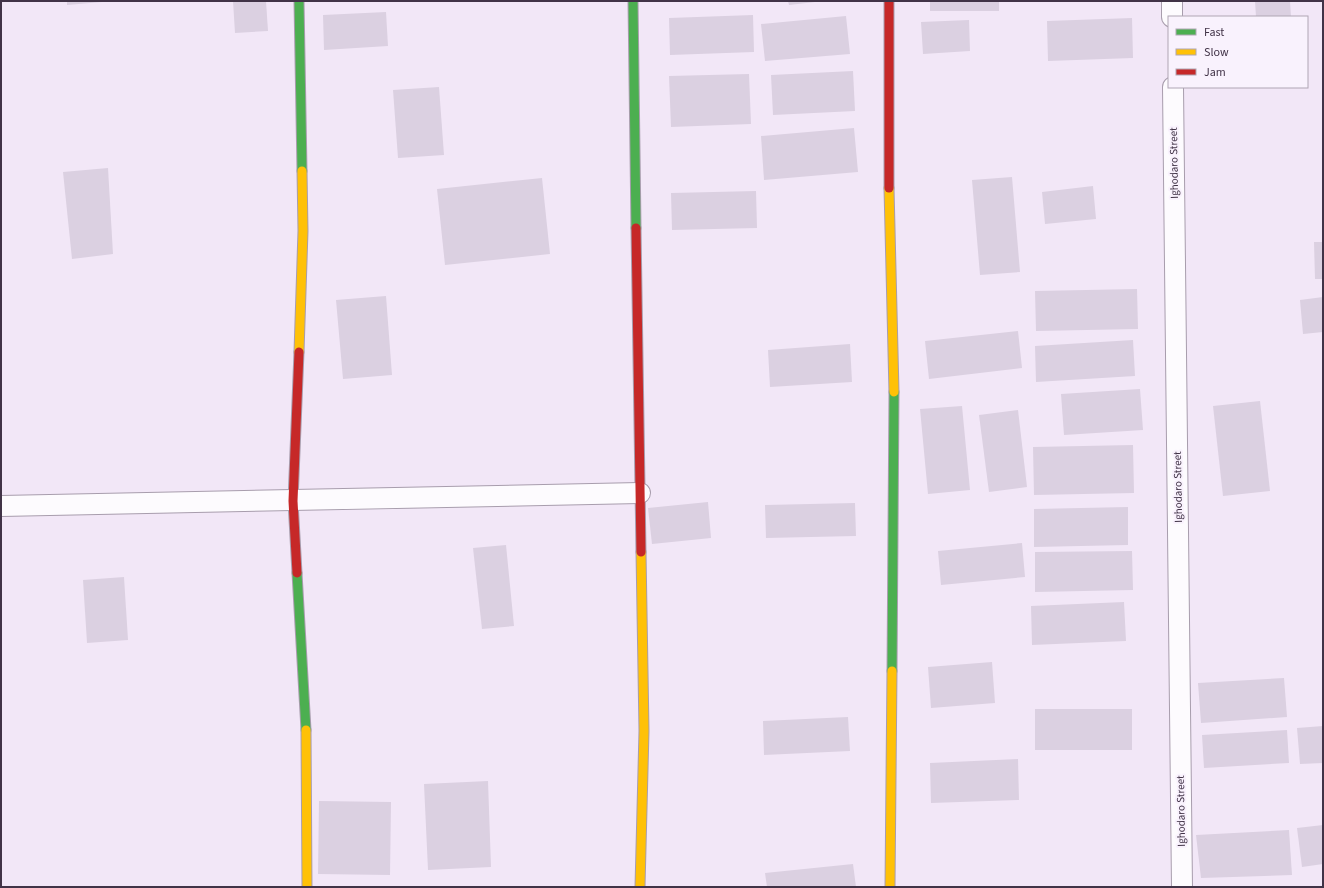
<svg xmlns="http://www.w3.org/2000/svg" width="1324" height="888" viewBox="0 0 1324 888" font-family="'Source Sans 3',sans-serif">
<rect width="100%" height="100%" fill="#f2e7f7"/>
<g fill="#dbd0e1">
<path d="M67,1H102V2L67,5Z"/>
<path d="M233,1H266L268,31L235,33Z"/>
<path d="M788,1H815V2L789,5Z"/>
<rect x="930" y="1" width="69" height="10"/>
<path d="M1255,1H1290L1291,17H1256Z"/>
<path d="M386,12L388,46L324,50L323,15Z"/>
<path d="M753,15L754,52L670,55L669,18Z"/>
<path d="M846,16L850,54L765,61L761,24Z"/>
<path d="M1132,18L1133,58L1048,61L1047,21Z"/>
<path d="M969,20L970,51L923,54L921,22Z"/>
<path d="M853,71L855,111L773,115L771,75Z"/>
<path d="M749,74L751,124L671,127L669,76Z"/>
<path d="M439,87L444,155L398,158L393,90Z"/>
<path d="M854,128L858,172L764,180L761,136Z"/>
<path d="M108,168L113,254L72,259L63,172Z"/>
<path d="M1012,177L1020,272L980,275L972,180Z"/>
<path d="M542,178L550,254L445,265L437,189Z"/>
<path d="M1093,186L1096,219L1045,224L1042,192Z"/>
<path d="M756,191L757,228L672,230L671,193Z"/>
<path d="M1314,242H1323V279H1315Z"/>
<path d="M1137,289L1138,329L1036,331L1035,291Z"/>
<path d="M386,296L392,375L343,379L336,300Z"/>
<path d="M1323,297V332L1303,334L1300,300Z"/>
<path d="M1018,331L1022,368L929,379L925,341Z"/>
<path d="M1133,340L1135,376L1036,382L1035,346Z"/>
<path d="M850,344L852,382L770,387L768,350Z"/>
<path d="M1140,389L1143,430L1064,435L1061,394Z"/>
<path d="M1260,401L1270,491L1223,496L1213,406Z"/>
<path d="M962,406L970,490L928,494L920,409Z"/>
<path d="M1018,410L1027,487L989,492L979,415Z"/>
<path d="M1133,445L1134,493L1034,495L1033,447Z"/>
<path d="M708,502L711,538L652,544L648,508Z"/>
<path d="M855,503L856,536L766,538L765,505Z"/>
<path d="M1128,507V545L1034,547V509Z"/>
<path d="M1022,543L1025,577L941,585L938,551Z"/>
<path d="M506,545L514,626L482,629L473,548Z"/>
<path d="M1132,551L1133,590L1035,592V552Z"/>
<path d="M124,577L128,640L87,643L83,580Z"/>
<path d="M1124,602L1126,641L1032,645L1031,606Z"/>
<path d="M992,662L995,703L931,708L928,667Z"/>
<path d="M1284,678L1287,717L1201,723L1198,683Z"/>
<rect x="1035" y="709" width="97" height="41"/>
<path d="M848,717L850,751L764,755L763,721Z"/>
<path d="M1323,726V763L1300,764L1297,728Z"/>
<path d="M1287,730L1289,763L1204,768L1202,735Z"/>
<path d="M1018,759L1019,800L931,803L930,763Z"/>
<path d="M488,781L491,867L428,870L424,784Z"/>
<path d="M319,801L391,802L390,875L318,874Z"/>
<path d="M1323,825V864L1302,867L1297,828Z"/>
<path d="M1289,830L1292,875L1201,878L1196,835Z"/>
<path d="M853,864L856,887H767L765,873Z"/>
</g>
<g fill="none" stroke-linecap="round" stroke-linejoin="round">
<defs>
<g id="street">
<path d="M1172,1V17"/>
<path d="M1173,87L1182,887"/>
<path d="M1,506L640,493"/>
</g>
<g id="fast">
<path d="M299,1L302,171"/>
<path d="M633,1L636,228"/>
<path d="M297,573L306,730"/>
<path d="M892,671L894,392"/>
</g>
<g id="slow">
<path d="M889,188L894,392"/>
<path d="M299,352L303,231L302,171"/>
<path d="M306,730L307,887"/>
<path d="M640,887L644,731L641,552"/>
<path d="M890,887L892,671"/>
</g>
<g id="jam">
<path d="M889,1V188"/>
<path d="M636,228L641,552"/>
<path d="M297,573L293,501L299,352"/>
</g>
</defs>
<use href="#street" stroke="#a89dad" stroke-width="22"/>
<use href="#fast" stroke="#a89dad" stroke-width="11"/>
<use href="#slow" stroke="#a89dad" stroke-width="11"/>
<use href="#jam" stroke="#a89dad" stroke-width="11"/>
<use href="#street" stroke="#fdfbfe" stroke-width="20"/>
<use href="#fast" stroke="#4caf50" stroke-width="9"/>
<use href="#slow" stroke="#ffc107" stroke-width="9"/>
<use href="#jam" stroke="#c62828" stroke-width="9"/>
</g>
<g text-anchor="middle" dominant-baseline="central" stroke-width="4" stroke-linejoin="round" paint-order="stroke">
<g font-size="11" fill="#413347" stroke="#f9f2fd">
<text transform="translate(1174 163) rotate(-91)">Ighodaro Street</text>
<text transform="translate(1178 487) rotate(-91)">Ighodaro Street</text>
<text transform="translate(1181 811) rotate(-91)">Ighodaro Street</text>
</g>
</g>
<rect width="1324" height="888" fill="none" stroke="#413347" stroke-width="4"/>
<rect x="1168" y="16" width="140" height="72" fill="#f9f2fd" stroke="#afa6b4"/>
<rect x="1176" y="29" width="20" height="6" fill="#4caf50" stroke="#afa6b4"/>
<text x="1204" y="36" font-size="12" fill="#413347">Fast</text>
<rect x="1176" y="49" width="20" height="6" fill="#ffc107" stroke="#afa6b4"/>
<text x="1204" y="56" font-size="12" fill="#413347">Slow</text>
<rect x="1176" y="69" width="20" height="6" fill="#c62828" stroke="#afa6b4"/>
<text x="1204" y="76" font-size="12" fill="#413347">Jam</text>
</svg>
